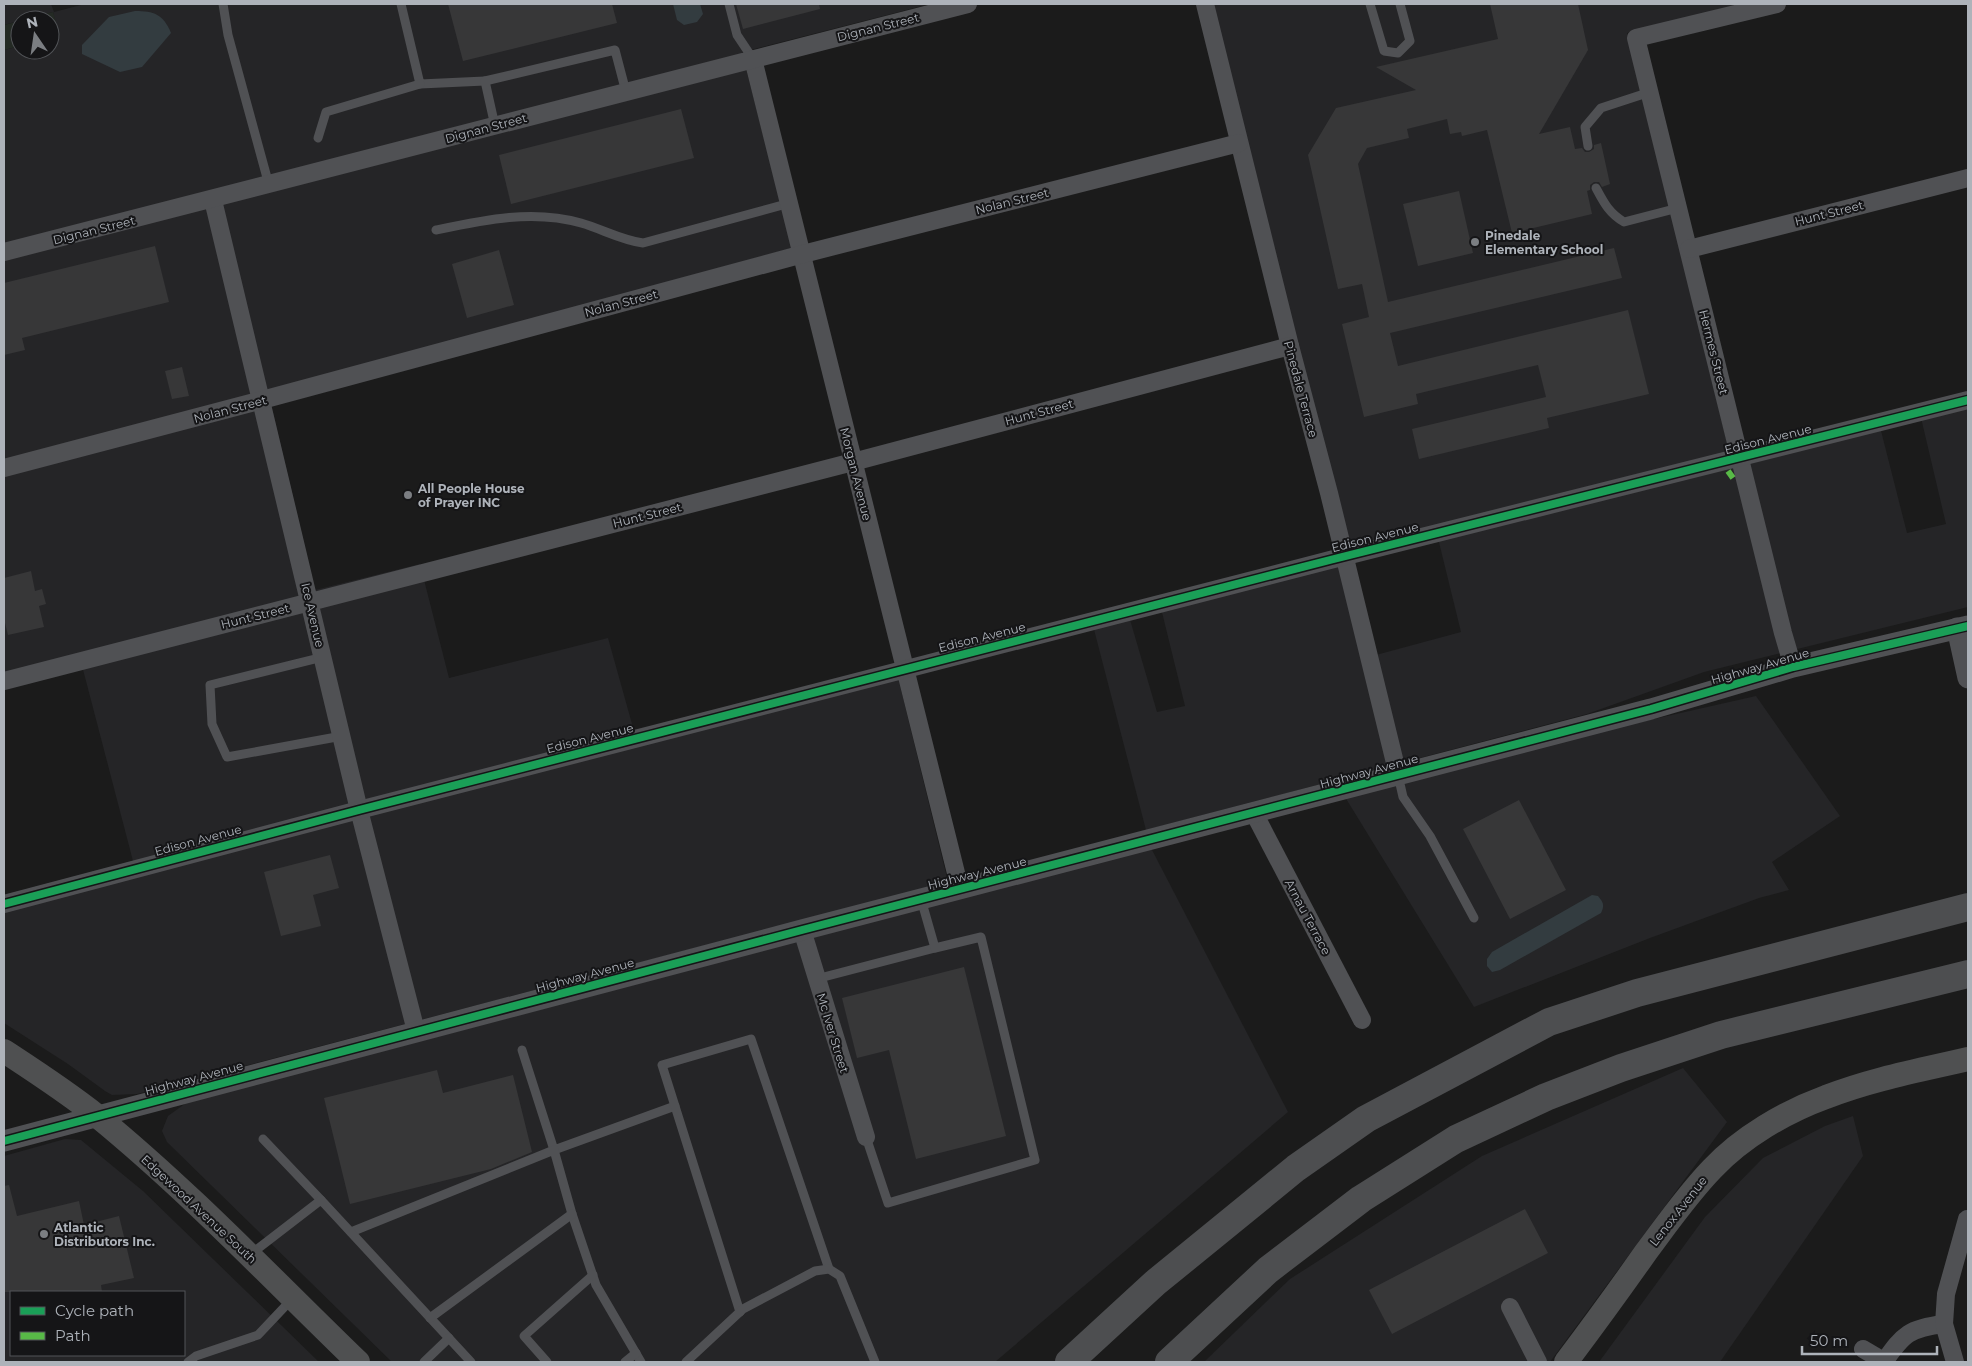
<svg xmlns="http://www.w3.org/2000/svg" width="1972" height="1366" viewBox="0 0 1972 1366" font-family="Montserrat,sans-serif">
<rect width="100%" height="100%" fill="#1b1b1b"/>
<g fill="#252527" fill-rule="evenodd">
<path d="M4,4H51L54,12L85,4H930L742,52L792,248L268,391L315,590L420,564L449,678L608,638L634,731L895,665L948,882L137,1094L112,1095L105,1091L68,1064L4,1023V895L133,861L80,658L4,676V50L20,46V50H50V38L59,36L53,12L4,25Z"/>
<path d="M1212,4H1747L1627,33L1729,451L1877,415L1907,533L1946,524L1918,405L1968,392V607L1704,672L1587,714L1146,830L1090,614L1126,606L1157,712L1185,706L1158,596L1349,547ZM1435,526L1461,632L1376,655L1349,547Z"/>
<path d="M1756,696L1840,816L1772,862L1789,890L1759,898L1650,938L1474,1007L1345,797L1623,726Z"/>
<path d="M1151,848L1288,1112L995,1362H392L167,1142L162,1131L168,1116L186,1103Z"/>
<path d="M1683,1068L1727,1122L1550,1362H1204L1290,1279L1482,1156Z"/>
<path d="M1853,1116L1863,1156L1720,1362H1599L1705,1217L1763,1158L1825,1126Z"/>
<path d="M65,1139L81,1140L143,1191L319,1362H4V1156ZM11,1292H184V1355H11Z"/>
</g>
<g fill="#242a24">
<path d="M53,12L60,36L50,38V20H22Z"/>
<path d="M20,21V46L4,50V25Z"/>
</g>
<g fill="#333c40">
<path d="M673,4H700L703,14L697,22L684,25L677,20Z"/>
<path d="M135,11C154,11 163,14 171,33L142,67L120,72L82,54V45L109,17Z"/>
<path d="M1592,895L1598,896C1603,902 1605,905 1601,913L1500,970L1492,972L1487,966V959L1492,952Z"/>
</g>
<g fill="#373738">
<path d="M448,4H612L617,23L463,61Z"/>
<path d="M736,4H819L820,9L743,29Z"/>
<path d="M1490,4H1578L1588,50L1539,134L1570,127L1575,149L1582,148L1585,152H1589L1594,149V145L1601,143L1610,184L1602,187L1599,182H1594L1590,185V190L1587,191L1592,214L1512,233L1487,130L1462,136L1461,132L1450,134L1447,119L1407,129L1409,138L1367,148L1358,164L1388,302L1614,248L1622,278L1390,333L1398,366L1628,310L1649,394L1547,418L1549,428L1419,459L1412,429L1546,397L1538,365L1416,394L1418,404L1364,417L1342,324L1369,317L1362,284L1338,289L1308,155L1336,108L1416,90L1376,67L1498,39Z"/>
<path d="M681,109L694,158L511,204L499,155Z"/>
<path d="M1459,191L1473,253L1418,266L1403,204Z"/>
<path d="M155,246L169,302L22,338L25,350L4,355V283Z"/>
<path d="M499,250L514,305L467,318L452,264Z"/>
<path d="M182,367L189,396L172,399L165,371Z"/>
<path d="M31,571L35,591L42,589L46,604L39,606L44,627L8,635L4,619V578Z"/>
<path d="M1519,800L1566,890L1510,919L1463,829Z"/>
<path d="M330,855L339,888L313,895L321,926L281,936L264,872Z"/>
<path d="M964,967L1006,1136L916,1159L889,1050L857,1058L842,998Z"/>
<path d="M437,1070L443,1093L513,1075L532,1152L491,1169L350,1204L324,1098Z"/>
<path d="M9,1185L17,1216L79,1201L84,1225L119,1216L134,1278L101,1285L102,1292H4V1186Z"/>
<path d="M1525,1209L1548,1253L1392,1334L1369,1290Z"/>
</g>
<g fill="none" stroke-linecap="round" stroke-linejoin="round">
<g stroke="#505154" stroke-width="9">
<path d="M223,4L228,35L269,185"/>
<path d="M401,4L420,84L485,81"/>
<path d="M729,4L737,35L753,59"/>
<path d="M1370,4L1384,51L1398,53L1410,41L1400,4"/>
<path d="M495,126L485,81L615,50L626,92"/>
<path d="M318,138L326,112L420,84"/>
<path d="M1588,146L1585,127L1601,108L1650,92"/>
<path d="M1596,188C1604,203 1609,213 1624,222L1678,208"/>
<path d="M436,230C483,220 533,209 581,223C602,229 621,240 643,243L790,203"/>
<path d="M323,657L210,685L212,724L227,757L342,736"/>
<path d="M1398,775L1403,797L1430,836L1474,918"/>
<path d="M816,979L935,948"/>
<path d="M522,1050L554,1150L675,1106"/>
<path d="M866,1137L888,1203L1035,1160L981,937L935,948L921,899"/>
<path d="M263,1139L321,1200"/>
<path d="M351,1232L554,1150L572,1214L596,1285L641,1362"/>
<path d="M251,1254L321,1200L471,1362"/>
<path d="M740,1312L662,1065L751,1039L829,1269"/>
<path d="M430,1318L572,1214"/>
<path d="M188,1362L196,1356L258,1335L292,1299"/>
<path d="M424,1362L449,1338"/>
<path d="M547,1362L524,1336L593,1275"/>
<path d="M625,1362L636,1353"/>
<path d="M686,1362L743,1309L815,1271L829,1269L840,1276L875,1362"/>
</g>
<g stroke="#505154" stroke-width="18">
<path d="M1205,4L1290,346L1329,493L1398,775"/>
<path d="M1777,4L1636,38L1783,633L1793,667"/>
<path d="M753,59L960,889"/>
<path d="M213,200L359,810L416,1031"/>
<path d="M1689,249L1968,178"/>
<path d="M4,252L968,4"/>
<path d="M4,468L262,400L803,254L1239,143"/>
<path d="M4,681L853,462L1290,346"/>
<path d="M1254,813L1362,1020"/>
<path d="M4,904L359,810L1330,560L1968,400"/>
<path d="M802,930L866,1137"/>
<path d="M1510,1307L1538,1362"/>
<path d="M1863,1349L1885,1362"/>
<path d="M1884,1362C1903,1334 1910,1328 1944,1324"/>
<path d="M1955,1362L1944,1324L1946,1294L1967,1219"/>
</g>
<g stroke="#505154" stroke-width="21">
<path d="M1957,628L1968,678"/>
<path d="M4,1141L802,930L1651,709L1793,667L1968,626"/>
</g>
<g stroke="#4f5051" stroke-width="24">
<path d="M4,1051C36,1072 67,1092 97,1116C190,1192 272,1279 358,1362"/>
<path d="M1566,1362C1593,1326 1620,1289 1646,1252C1667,1224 1687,1195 1712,1169C1742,1137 1785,1112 1826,1097C1872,1079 1921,1070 1968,1059"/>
</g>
<g stroke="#4d4e50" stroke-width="28">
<path d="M1069,1362L1155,1283L1296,1168L1366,1119L1549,1022L1637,993L1968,907"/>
<path d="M1169,1362L1268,1270L1361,1199L1456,1139L1546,1097L1621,1068L1721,1035L1968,974"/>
</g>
<path stroke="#58b947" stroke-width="6" stroke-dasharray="12 6" stroke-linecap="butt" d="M1728,471L1733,478"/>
<defs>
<g id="cycleway">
<path d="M4,904L359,810L1330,560L1968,400"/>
<path d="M4,1141L802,930L1651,709L1793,667L1968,626"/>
</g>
</defs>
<use href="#cycleway" stroke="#151517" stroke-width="11"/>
<use href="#cycleway" stroke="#1a9f57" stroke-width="8"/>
</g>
<g fill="#7b7e82" stroke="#151517" stroke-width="2">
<circle cx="1475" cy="242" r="5"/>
<circle cx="408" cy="495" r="5"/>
<circle cx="44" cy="1234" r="5"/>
</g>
<g text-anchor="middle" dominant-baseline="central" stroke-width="4" stroke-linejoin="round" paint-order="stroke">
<g font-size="12" fill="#aeb3ba" stroke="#151517">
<text transform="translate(878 27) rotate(-14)">Dignan Street</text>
<text transform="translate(486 128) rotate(-15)">Dignan Street</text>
<text transform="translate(1012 201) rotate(-14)">Nolan Street</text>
<text transform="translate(1829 213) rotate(-14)">Hunt Street</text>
<text transform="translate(94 230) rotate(-14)">Dignan Street</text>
<text transform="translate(621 303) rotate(-15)">Nolan Street</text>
<text transform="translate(1714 352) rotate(76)">Hermes Street</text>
<text transform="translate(1301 389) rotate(75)">Pinedale Terrace</text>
<text transform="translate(230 409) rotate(-15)">Nolan Street</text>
<text transform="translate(1039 412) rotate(-15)">Hunt Street</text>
<text transform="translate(1768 439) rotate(-14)">Edison Avenue</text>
<text transform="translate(856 474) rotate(76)">Morgan Avenue</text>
<text transform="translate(647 515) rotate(-14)">Hunt Street</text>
<text transform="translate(1375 537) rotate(-14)">Edison Avenue</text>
<text transform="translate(313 615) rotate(77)">Ice Avenue</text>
<text transform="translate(255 616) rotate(-14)">Hunt Street</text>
<text transform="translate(982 637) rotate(-14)">Edison Avenue</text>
<text transform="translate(1760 666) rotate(-16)">Highway Avenue</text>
<text transform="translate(590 738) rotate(-14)">Edison Avenue</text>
<text transform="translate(1369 771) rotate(-15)">Highway Avenue</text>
<text transform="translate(198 840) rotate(-15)">Edison Avenue</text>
<text transform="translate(977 873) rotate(-14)">Highway Avenue</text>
<text transform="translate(1308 917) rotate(62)">Arnau Terrace</text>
<text transform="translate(585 975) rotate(-15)">Highway Avenue</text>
<text transform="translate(833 1033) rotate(73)">Mc Iver Street</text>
<text transform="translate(194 1078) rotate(-15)">Highway Avenue</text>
<text transform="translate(199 1209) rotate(43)">Edgewood Avenue South</text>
<text transform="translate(1678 1211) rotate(-52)">Lenox Avenue</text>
</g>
<g font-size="12" font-weight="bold" fill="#aeb3ba" stroke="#151517" text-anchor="start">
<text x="1485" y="235">Pinedale<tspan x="1485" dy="14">Elementary School</tspan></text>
<text x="418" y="488">All People House<tspan x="418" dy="14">of Prayer INC</tspan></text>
<text x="54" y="1227">Atlantic<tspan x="54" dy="14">Distributors Inc.</tspan></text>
</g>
</g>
<rect width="1972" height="1366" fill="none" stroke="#aeb3ba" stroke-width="10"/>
<rect x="10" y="1291" width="175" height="65" fill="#151517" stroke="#525458"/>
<rect x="20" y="1307" width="25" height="8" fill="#1a9f57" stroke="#525458"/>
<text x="55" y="1316" font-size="15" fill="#aeb3ba">Cycle path</text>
<rect x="20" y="1332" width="25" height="8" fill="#58b947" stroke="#525458"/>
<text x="55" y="1341" font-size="15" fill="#aeb3ba">Path</text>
<g transform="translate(35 35) rotate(347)"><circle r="24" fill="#151517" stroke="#525458"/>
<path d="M0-4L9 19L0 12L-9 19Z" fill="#7b7e82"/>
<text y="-8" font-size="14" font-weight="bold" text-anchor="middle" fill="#aeb3ba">N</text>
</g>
<path d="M1802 1346v8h135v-8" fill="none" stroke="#aeb3ba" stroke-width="2.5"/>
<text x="1810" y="1346" font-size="15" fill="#aeb3ba" stroke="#151517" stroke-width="4" paint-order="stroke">50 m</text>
</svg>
